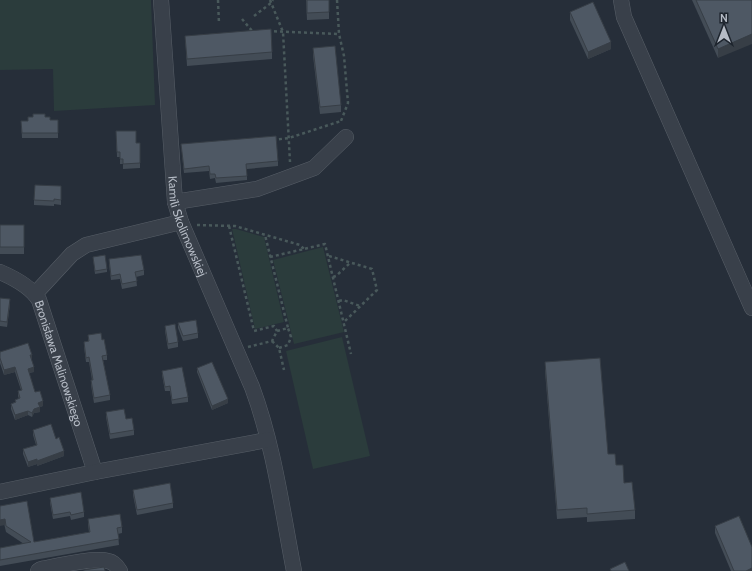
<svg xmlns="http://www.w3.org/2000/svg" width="752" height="571" viewBox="0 0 752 571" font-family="Cabin,sans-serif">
<rect width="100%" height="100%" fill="#262e39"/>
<g fill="#2b3c3c">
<path d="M0,0H151L155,105L54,111L53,69L0,70Z"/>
<path d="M232,229H236L264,237L284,322L255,329Z"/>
<path d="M323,247L344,332L294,344L273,260Z"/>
<path d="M342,337L370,456L313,469L286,351Z"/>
</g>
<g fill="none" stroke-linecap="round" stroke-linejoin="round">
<defs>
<g id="minor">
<path id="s1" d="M161,0L175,202L181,222L252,387C274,446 282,509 294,571"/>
<path d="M621,0L624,17L752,308"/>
<path d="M175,202L257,189L314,168L346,137"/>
<path id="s2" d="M0,272C14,278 31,287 39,300L95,472"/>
<path d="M35,294L72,254L86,245L181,222"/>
<path d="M0,492L95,472L267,440"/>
<path d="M38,571L41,569C57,566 94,557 108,561C114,562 117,566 120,571"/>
</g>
</defs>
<use href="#minor" stroke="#575e67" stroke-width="16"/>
<g stroke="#49595b" stroke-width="2.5" stroke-dasharray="3 3" stroke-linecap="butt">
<path d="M218,0L219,24"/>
<path d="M270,0L283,32L290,162"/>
<path d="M337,0L339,34L344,56L348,103L341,121"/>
<path d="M254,16L271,3L273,0"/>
<path d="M242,19L253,32"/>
<path d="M268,31L339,34"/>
<path d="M273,140L289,138L341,121"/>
<path d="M197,225L235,226L300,245L304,249"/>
<path d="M229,226L254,331L274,326L277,331"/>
<path d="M329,256L372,269L377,290L344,322"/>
<path d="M270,257L325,244L351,354"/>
<path d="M333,277L336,276L350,263"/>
<path d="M339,301L343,300L360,306"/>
<path d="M272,341L279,348L284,370"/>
<path d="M248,347L272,341L277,331L288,328L265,235"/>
<path d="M279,348L288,345L291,337L288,328"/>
</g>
<use href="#minor" stroke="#39404a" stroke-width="15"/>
</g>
<g fill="#434c56">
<path d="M306,0H329V19L307,20Z"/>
<path d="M692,0H752L718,58Z"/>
<path d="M570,12L611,49L588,59L570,20Z"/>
<path d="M185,36L272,52V59L187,66Z"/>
<path d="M313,48L341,105V112L320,114L313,56Z"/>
<path d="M45,117L50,120H58V138H22L21,121H28Z"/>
<path d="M116,131L136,143H140V168L123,169V164H120V157H117Z"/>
<path d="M181,144L278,161V166L247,169V180L216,183L215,178L210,179L209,171L184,173Z"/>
<path d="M61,186V205L54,204V206L34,205V200Z"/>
<rect x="0" y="225" width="24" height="29"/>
<path d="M93,257L107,269V272L95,274Z"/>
<path d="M109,259L144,270V275L136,277L137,286L122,289L120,279L111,280L109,264Z"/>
<path d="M0,298L10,304L7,327L0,326Z"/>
<path d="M178,323L198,333V338L183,341L178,328Z"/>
<path d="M165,326L178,342V347L168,349L165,331Z"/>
<path d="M88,335L102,340L107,355V360H103L110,395V400L94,403L91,385V380H92L89,362H86L84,347V342L88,341Z"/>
<path d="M0,352L32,360H31L34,372L29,373L35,392L43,406L40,407V412L34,413L32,417L28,415L15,420L11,409V404L15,402V400L19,399L18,396V391L21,390L15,372L4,375L0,363Z"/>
<path d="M545,362L608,454L616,465L624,483L635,510V519L587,522V517L557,519L545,371Z"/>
<path d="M197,368L228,403L212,410L197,372Z"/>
<path d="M162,371L188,397V402L172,404L170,391H165L162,375Z"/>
<path d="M106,412L126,419L134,430V435L110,439L106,417Z"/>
<path d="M33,430L56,439L64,456L37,466V464L28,467L23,454V449L36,445L33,435Z"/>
<path d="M133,490L173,503V508L137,515L133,495Z"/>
<path d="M50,498L84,512V517L71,520L70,516L53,519L50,503Z"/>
<path d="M0,506L34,542L89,532L88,525V519L122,527V533L118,534L119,545L0,566V548L24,544L6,532Z"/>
<path d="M715,526L752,571H731L715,533Z"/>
</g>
<g fill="#373e46">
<path d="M752,34V44L718,58V49Z"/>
<path d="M611,42V49L588,59V52Z"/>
<path d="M10,299V304L7,327V322Z"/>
<rect x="30" y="355" width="2" height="5"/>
<path d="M15,367V372L4,375V370Z"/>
<path d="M34,367V372L28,373V369Z"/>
<path d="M228,399V403L212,410V406Z"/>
<path d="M43,401V406L40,407V412L34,413L32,417V413L34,409L38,403Z"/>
<path d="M28,411V415L15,420V415Z"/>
<path d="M64,451V456L37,466V461Z"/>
<path d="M37,459V464L28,467V462Z"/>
<path d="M5,519V525L0,526V520Z"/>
<path d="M752,568V571H746Z"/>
</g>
<g fill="#4e5864" stroke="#373e46">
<path d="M307,0H329V12L307,13Z"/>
<path d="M696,0H752V34L718,49Z"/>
<path d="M593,2L611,42L588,52L570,12Z"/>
<path d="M271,29L272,52L187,59L185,36Z"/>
<path d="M335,46L341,105L320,107L313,48Z"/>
<path d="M33,114H45V117H50V120H58V133H22L21,121H28V117H33Z"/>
<path d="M116,131H136V143H140V163L123,164V159H120V152H117Z"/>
<path d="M276,136L278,161L246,164L247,176L216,178L215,174H210L209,166L184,169L181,144Z"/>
<path d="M35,185L61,186V200L54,199V201L34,200Z"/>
<rect x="0" y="225" width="24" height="22"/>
<path d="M105,255L107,269L95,271L93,257Z"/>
<path d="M141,255L144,270L135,272L137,281L122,284L120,274L111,276L109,259Z"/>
<path d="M0,298L10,299L7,322L0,321Z"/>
<path d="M196,320L198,333L183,336L178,323Z"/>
<path d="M175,324L178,342L168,344L165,326Z"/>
<path d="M101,333L102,340L104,339L107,355L102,356L110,395L94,398L91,380H93L89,357L86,358L84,342L89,341L88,335Z"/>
<path d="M28,343L32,355H30L34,367L28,369L35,392L40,391L43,401L38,403L40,407L34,409L32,413L28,411L15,415L11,404L16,402L15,400L20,398L18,391L22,390L15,367L4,370L0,358V352Z"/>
<path d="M600,358L608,454H615L616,465H623L624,483L632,482L635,510L587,514V508L557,510L545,362Z"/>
<path d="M212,362L228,399L212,406L197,368Z"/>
<path d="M182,367L188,397L172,400L170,386L165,387L162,371Z"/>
<path d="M124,409L126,419L132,418L134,430L110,434L106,412Z"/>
<path d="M51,424L56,439L59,437L64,451L37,461V459L28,462L23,449L37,445L33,430Z"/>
<path d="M170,483L173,503L137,510L133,490Z"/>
<path d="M81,492L84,512L71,515L70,512L53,515L50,498Z"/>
<path d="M27,501L34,542L90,532L88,519L120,514L122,527L117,528L119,539L0,560V548L31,542L6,526L5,519L0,520V506Z"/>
<path d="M739,516L752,547V568L746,571H734L715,526Z"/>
<path d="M625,562L629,571H611L610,569Z"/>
<path d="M104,567L105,571H84V570Z"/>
</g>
<g text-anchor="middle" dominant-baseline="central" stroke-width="4" stroke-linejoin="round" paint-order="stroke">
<g font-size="12" fill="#b5bbc5" stroke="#1e252e">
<text stroke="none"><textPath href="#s1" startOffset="229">Kamili Skolimowskiej</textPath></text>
<text stroke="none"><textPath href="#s2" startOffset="115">Bronisława Malinowskiego</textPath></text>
</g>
</g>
<g transform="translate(724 28)" stroke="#1e252e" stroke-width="3" paint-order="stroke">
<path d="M0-3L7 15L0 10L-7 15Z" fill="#b5bbc5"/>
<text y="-6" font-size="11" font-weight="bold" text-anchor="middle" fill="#b5bbc5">N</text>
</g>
</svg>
